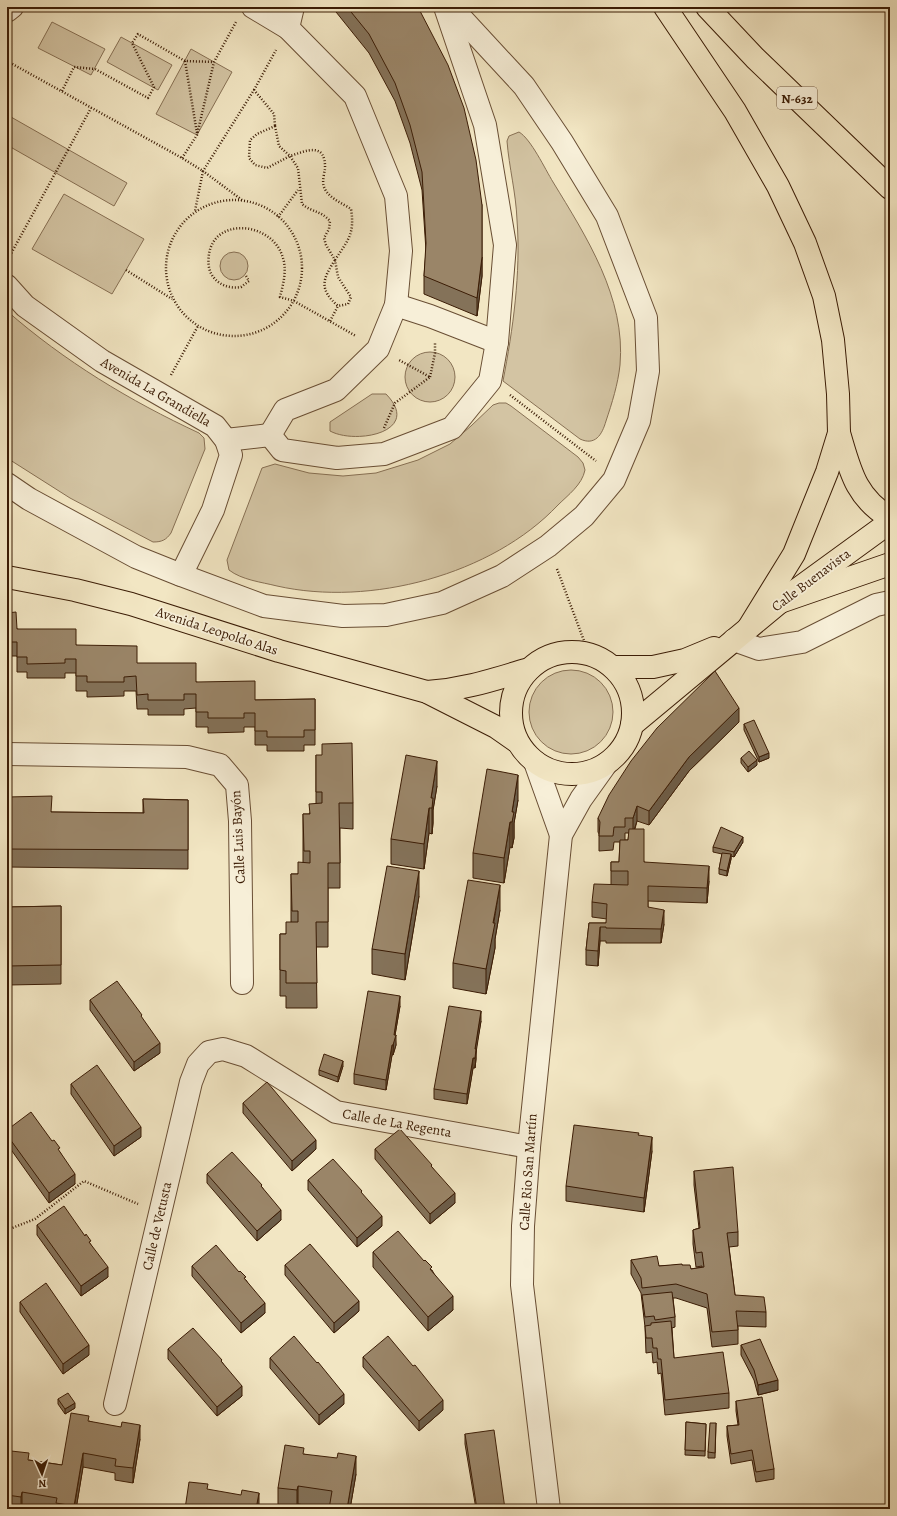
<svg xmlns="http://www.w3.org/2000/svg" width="897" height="1516" viewBox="0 0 897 1516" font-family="Alegreya,serif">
<rect width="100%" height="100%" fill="#f2e6c3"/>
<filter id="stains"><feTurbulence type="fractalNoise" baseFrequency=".005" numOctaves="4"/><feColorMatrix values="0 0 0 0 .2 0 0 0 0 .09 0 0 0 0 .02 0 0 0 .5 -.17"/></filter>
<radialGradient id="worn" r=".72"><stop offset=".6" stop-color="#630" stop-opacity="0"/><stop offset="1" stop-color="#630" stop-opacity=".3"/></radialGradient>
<g fill="#d3c4a3" stroke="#877054">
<path d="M52,22L105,49L91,75L38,48Z"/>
<path d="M121,37L172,65L158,90L107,62Z"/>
<path d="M191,49L232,72L197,135L156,114Z"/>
<path d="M11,117L127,183L114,206L7,145V124Z"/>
<path d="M519,132C531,139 545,169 553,182C586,236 626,298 620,365C618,384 612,403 606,421C602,435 595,446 580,439L503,381C513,329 521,273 517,220C516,193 509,167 507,141L509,136Z"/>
<path d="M64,194L144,239L112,294L32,249Z"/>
<circle cx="234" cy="266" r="14"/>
<path d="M7,311C64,361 130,401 199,433L204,438L205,449L171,533C166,540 162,542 153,542L70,498L7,458Z"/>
<circle cx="430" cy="377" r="25"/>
<path d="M372,394H386C423,432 356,445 330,431V422Z"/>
<path d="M499,403H506L511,406L578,457L583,463L585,470C582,485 568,495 558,505C492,575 370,607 277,586C261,582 242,580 229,570L227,560L262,468L275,464L309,473L343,476L376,473L418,460L450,444L471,426L493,405Z"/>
<circle cx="571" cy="712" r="42"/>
</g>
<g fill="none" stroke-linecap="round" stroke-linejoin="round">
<defs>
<g id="minor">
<path d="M253,7L288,28L355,96L396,196L401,251L396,305L378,349L336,390L285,410L270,435L282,450L337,458L384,454L452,428L490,381L497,342L505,245L485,125L445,7"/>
<path d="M7,11L12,7"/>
<path d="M288,28L293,7"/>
<path d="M7,286L25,306L102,361L215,426L226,440L231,455L213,510L181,575"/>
<path d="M396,305L430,316L497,342"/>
<path d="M226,440L270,435"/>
<path d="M7,484L29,499L136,557L181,575L264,606L343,616L386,615L442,603L502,576L548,546L584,516L614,480L639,421L648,371L646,318L607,216L562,142L524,86L451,7"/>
<path d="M734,640L759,649L802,642L876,605L890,602"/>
<path d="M7,754L187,757L220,765L237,785L240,821L242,983"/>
<path d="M535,762L561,835"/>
<path d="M115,1404L191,1082L198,1064L209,1052L223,1049L246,1056L336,1112L529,1147"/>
<path d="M549,1509L522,1285L523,1226L529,1147L561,835L581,799L606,764"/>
</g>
<g id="major">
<path d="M7,577L75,590L131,604L279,651L427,692L496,727L516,741"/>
<circle cx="572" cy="713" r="61"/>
<path d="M613,667H653L685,660L714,648"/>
<path d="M427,692C466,689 492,680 529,669"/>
<path d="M632,725L780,602L890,522"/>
</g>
<g id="highway">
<path d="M665,7L735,111L778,186L805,243L824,296L833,340L838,394L839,433L827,472L794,554L749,627"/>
<path d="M707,7L755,58L890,188"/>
<path d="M839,433C850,470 855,497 890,518"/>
<path d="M780,602L890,564"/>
</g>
</defs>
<use href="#minor" stroke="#694e34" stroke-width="24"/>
<use href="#major" stroke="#3b1c05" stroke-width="24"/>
<use href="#highway" stroke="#3b1c05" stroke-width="24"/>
<g stroke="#3b1c05" stroke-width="2.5" stroke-dasharray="1 2" stroke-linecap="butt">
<path d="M7,61L182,158L203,171L195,211"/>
<path d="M185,61L197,133"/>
<path d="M254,90L276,50"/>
<path d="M62,91L74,67L95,69L148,98L154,87L132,43L138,34L185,61L214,62"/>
<path d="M275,126L279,146L290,156L267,168L255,165L249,158L250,140L257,134Z"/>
<path d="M182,158L197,135L214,62L236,22"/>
<path d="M242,200L203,171L254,90L274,114L275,126"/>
<circle cx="234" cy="268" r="68"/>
<path d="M278,217L298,190"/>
<path d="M335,260C348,240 355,234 351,209C342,203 328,198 324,187C322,182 324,174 325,169C326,141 306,151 290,156L298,168L302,204C313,213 320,210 330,221L329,229L324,238L326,245L335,260L338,277L351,297L348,304L338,306C319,289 322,280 335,260"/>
<path d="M7,261L91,108"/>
<path d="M126,270L172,299"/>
<path d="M246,276L249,281L241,287C230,289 218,285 212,275C208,269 208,261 209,254C215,216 273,222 283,258C287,271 283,285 280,297L294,301L356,336"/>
<path d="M330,321L338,306"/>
<path d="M171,375L198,326"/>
<path d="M430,377L435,353V343"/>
<path d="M510,395L596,461"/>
<path d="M384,428L395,403L430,377L399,360"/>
<path d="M557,569L589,654"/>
<path d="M7,1230L35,1219L84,1181L138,1204"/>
</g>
<use href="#minor" stroke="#f7efd8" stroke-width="22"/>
<use href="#major" stroke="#f2e6c3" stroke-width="22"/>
<use href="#highway" stroke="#f2e6c3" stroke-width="22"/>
</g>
<g fill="#847259" stroke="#3b1c05" fill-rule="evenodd">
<path d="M332,7H417L482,205V276L477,316L424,294V276L426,251L422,190L410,143L395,101L369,53Z"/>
<path d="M7,613L17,629L76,645L255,700L315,699V745H304V751H267V745H255V727H244V732L208,733V727H196V708L184,709V715H148V709H137L136,691H124V696L87,697V691H76V673H65V678H27V672H17V656H7Z"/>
<path d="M739,722L689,771L649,825L637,821L635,829L644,862L709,881L707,903L648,901V907L664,924L661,943H606V941H600L598,966L586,965V950L589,923H606L607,919L592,917V902L611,885V862H619L620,842H614L613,850L599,851V834L598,832V818ZM625,833H629L628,840H625Z"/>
<path d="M744,724L769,758L759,762L744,730Z"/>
<path d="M316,755L353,803V829L340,828V888H328V947H316L317,1008H286V996H280V934H286L291,922V874H298L303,862V814H309L316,803Z"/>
<path d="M741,758L757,765L748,772L741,763Z"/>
<path d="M437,786L433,810V823L432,834L429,833L424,869L391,864V839Z"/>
<path d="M7,797L52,812L143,813V799L188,800V869L7,867Z"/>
<path d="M518,800L514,823V838L512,848L510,847L504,883L473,878V853Z"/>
<path d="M743,842L734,857L731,856V859L727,876L719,874V869L722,854L713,852V847Z"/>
<path d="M419,896L405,980L372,974V949Z"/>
<path d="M61,906V984L8,985L10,1101H7V907Z"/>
<path d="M500,910L495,939V948L486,994L453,988V963Z"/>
<path d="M90,1000L160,1053L134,1071L90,1010Z"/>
<path d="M400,1006L395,1035L396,1045L393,1055H392L386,1090L354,1084V1074Z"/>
<path d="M481,1021L476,1049V1059L475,1068H473L467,1104L434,1099V1089Z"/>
<path d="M343,1066L338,1082L319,1075V1070Z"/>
<path d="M71,1084L141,1137L114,1156L71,1094Z"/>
<path d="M243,1103L316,1149L292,1171L243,1113Z"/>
<path d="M7,1130L60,1152L75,1184L49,1203L7,1144Z"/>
<path d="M639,1135L652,1151L644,1212L566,1201V1186Z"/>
<path d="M375,1149L432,1167L455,1203L430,1224L375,1159Z"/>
<path d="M694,1171L738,1232V1246L729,1247L735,1295L766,1312V1327L738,1326V1344L712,1347L707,1308L676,1298H673L675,1317V1327L672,1328L674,1358L729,1393V1408L665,1415L661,1373L658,1374L657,1362L653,1363L652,1352L646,1353L645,1327L641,1293L631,1274V1260L659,1266L682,1265L691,1269L702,1267V1266L696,1267L693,1244V1230L699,1228L694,1185Z"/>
<path d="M207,1174L262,1187L281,1220L257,1241L207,1183Z"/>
<path d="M308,1180L382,1226L357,1247L308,1190Z"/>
<path d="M37,1225L85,1236L91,1245L108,1277L81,1296L37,1235Z"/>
<path d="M373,1252L432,1270L453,1310L428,1331L373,1267Z"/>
<path d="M285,1265L359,1311L334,1333L285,1275Z"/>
<path d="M192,1266L246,1280L265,1313L241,1333L192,1276Z"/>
<path d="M20,1302L89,1355L63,1374L20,1312Z"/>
<path d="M741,1345L778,1390L758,1395L754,1380L741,1355Z"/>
<path d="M168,1349L222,1362L242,1396L217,1416L168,1359Z"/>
<path d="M363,1357L443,1410L419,1431L363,1367Z"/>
<path d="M270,1358L344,1404L319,1425L270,1368Z"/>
<path d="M58,1399L75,1408L65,1414L58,1404Z"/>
<path d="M736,1401L774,1469V1479L756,1482L752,1460L731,1464L727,1436V1426L738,1425L736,1411Z"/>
<path d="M89,1421L140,1439L133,1483L115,1480V1473L83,1467L76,1509H37L22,1506V1509H7V1475L29,1460L62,1465Z"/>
<path d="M686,1422L706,1424L705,1456L685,1455Z"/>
<path d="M716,1423L715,1458H708V1452Z"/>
<path d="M465,1434L505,1509H476L465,1444Z"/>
<path d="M304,1454L356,1474L350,1509H329L298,1504L297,1509L278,1506V1488Z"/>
</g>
<g fill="#6c5d49" stroke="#3b1c05">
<path d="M482,257V276L477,316V298Z"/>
<path d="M739,708V722L689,771L649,825V811L689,757Z"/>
<path d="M769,753V758L759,762V757Z"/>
<path d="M757,760V765L748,772V767Z"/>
<path d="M437,761V786L433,810V823L432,834V808L431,798Z"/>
<path d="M518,775V800L514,823V838L512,848V812Z"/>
<path d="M637,806V821L633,833V818Z"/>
<path d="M429,808V833L424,869V844Z"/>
<path d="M510,822V847L504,883V858Z"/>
<path d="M743,837V842L734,857V852Z"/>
<path d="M731,854V859L727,876V871Z"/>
<path d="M709,866V881L707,903V888Z"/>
<path d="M419,871V896L405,980V954Z"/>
<path d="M500,885V910L495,939V948L486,994V969Z"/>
<path d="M664,910V924L661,943V929Z"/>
<path d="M600,927V941L598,966V951Z"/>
<path d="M400,996V1006L394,1041L396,1035V1045L393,1055L394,1035Z"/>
<path d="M481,1011V1021L475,1059V1049Z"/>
<path d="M160,1043V1053L134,1071V1062Z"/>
<path d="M392,1045V1055L386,1090V1080Z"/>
<path d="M476,1049V1059L475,1068V1058Z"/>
<path d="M473,1058V1068L467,1104V1094Z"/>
<path d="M343,1061V1066L338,1082V1077Z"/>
<path d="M141,1127V1137L114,1156V1146Z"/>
<path d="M652,1137V1151L644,1212V1198Z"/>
<path d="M316,1140V1149L292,1171V1161Z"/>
<path d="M75,1174V1184L49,1203V1193Z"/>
<path d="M455,1193V1203L430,1224V1214Z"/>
<path d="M281,1210V1220L257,1241V1231Z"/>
<path d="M382,1216V1226L357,1247V1238Z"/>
<path d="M108,1267V1277L81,1296V1286Z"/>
<path d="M453,1296V1310L428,1331V1317Z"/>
<path d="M359,1301V1311L334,1333V1323Z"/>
<path d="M265,1303V1313L241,1333V1323Z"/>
<path d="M89,1345V1355L63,1374V1364Z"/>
<path d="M778,1380V1390L758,1395V1385Z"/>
<path d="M242,1386V1396L217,1416V1407Z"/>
<path d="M344,1394V1404L319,1425V1415Z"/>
<path d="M443,1400V1410L419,1431V1421Z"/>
<path d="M75,1403V1408L65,1414V1409Z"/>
<path d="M140,1425V1439L133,1483V1468Z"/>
<path d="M83,1453V1467L76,1509H74Z"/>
<path d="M356,1456V1474L350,1509H347Z"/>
<path d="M298,1486V1504L297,1509V1490Z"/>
<path d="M22,1492V1506L21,1509V1497Z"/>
<path d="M259,1493V1509H256Z"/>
</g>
<g fill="#9a8568" stroke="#3b1c05">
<path d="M347,7H417L420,11L448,65L464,108L476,160L482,205V257L477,298L424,276L426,243L422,172L410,125L395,83L369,34Z"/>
<path d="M16,612L17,629H76V645L137,646V663H196V682L255,681V700L315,699V730H304V737H267V731H255V713H244V718H208V712H196V694H184V700H148V694L137,695L136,676L124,677V682H87V676H76V659H65V663L27,664V657H17V642H7V613Z"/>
<path d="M715,671L739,708L689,757L649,811L637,806L633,818H625V827H614L613,836H599L600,822L598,818L609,795L631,761L657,728Z"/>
<path d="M754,720L769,753L759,757L744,724Z"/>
<path d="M352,743L353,803H339L340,863H328V922H316L317,983H286V971L280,970V934H286V922H298V911H292L291,874H298V862L310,863V851H304L303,814H310L309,804L322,803V792H316V755H322V744Z"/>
<path d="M749,751L757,760L748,767L741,758Z"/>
<path d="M406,755L437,761L431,798H433L432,808H429L424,844L391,839Z"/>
<path d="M487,769L518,775L512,812H514L512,822H510L504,858L473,853Z"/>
<path d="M52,796L51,812L144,813L143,799L188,800V850L7,849V797Z"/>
<path d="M721,827L743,837L734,852L713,847Z"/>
<path d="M629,829H644V862L709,866L707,888L648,886V907L664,910L661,929L606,928V927H600L598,951L586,950L589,923H606L607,904L592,902L594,884L628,885V871H611V862H619L620,840H628Z"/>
<path d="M722,853L731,854L727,871L719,869Z"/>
<path d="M387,866L419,871L405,954L372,949Z"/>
<path d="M468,880L500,885L493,923H495L486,969L453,963Z"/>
<path d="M61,906V965L8,966L10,1083H7V907Z"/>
<path d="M117,981L142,1015L141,1016L160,1043L134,1062L90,1000Z"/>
<path d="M368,991L400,996L394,1035H396L393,1045H392L386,1080L354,1074Z"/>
<path d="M449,1006L481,1011L475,1049H476L475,1058H473L467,1094L434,1089Z"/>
<path d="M324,1054L343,1061L338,1077L319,1070Z"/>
<path d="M97,1065L141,1127L114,1146L71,1084Z"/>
<path d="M267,1082L316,1140L292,1161L243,1103Z"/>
<path d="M31,1112L52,1141L54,1140L60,1148L58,1149L75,1174L49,1193L7,1135V1130Z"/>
<path d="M574,1125L639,1133L638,1135L652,1137L644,1198L566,1186Z"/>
<path d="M400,1129L432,1165L431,1166L455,1193L430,1214L375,1149Z"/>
<path d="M232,1152L262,1185L261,1186L281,1210L257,1231L207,1174Z"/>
<path d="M333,1159L362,1191L361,1192L382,1216L357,1238L308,1180Z"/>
<path d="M733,1167L738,1232L727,1233L735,1295L764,1297L766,1312L736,1311L738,1330L712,1332L707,1294L676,1284L642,1288L641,1278L631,1260L657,1256L659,1266L682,1264V1265H690L691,1269L704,1267L702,1252L696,1253L693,1230L700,1228L694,1171Z"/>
<path d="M64,1206L85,1236L86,1234L91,1241L89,1242L108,1267L81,1286L37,1225Z"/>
<path d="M398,1231L424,1261L425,1260L432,1267L430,1269L453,1296L428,1317L373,1252Z"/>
<path d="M310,1244L359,1301L334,1323L285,1265Z"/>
<path d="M216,1245L239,1272L240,1271L246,1277L244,1278L265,1303L241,1323L192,1266Z"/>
<path d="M46,1283L89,1345L63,1364L20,1302Z"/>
<path d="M672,1292L675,1317L655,1320L654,1316L645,1317L642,1295Z"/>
<path d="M671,1321L674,1358L723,1352L729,1393L665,1400L661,1359H658L657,1348H653L652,1338H646L645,1326L651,1325V1323Z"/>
<path d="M193,1328L222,1360L221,1361L242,1386L217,1407L168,1349Z"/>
<path d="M294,1336L317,1363L318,1362L344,1394L319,1415L270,1358Z"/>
<path d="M388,1336L413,1366L415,1365L443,1400L419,1421L363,1357Z"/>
<path d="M760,1339L778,1380L758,1385L754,1370L741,1345Z"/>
<path d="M68,1393L75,1403L65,1409L58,1399Z"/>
<path d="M762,1397L774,1469L756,1472L752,1450L731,1454L727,1426L739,1425L736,1401Z"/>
<path d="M71,1413L89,1416L88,1421L121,1427L122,1422L140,1425L133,1468L115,1466L116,1459L83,1453L74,1506L56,1503L57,1498L22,1492L21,1497L7,1495V1475L11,1451L29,1453L28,1460L62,1465Z"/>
<path d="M686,1422L706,1424L705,1451L685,1450Z"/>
<path d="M710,1423H716L715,1453L708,1452Z"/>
<path d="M494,1430L505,1509H477L465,1434Z"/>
<path d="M285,1445L304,1448L303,1454L337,1458L338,1453L356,1456L347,1509H350H329L332,1491L298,1486L297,1490L278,1488Z"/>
<path d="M189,1482L208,1484L207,1489L241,1495L242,1490L259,1493L256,1509H185Z"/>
</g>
<g text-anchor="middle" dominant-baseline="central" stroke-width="3.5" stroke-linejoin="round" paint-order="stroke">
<rect fill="#f7efd8" stroke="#735b44" stroke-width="1" x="777" y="87" width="40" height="22" rx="3"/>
<g font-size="13" font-weight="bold" fill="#3b1c05">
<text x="797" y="98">N-632</text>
</g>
<g font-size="14" fill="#3b1c05" stroke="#f7efd8">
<text transform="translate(156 392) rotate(30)">Avenida La Grandiella</text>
<text transform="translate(811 580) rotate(-37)">Calle Buenavista</text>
<text transform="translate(217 631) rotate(18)">Avenida Leopoldo Alas</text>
<text transform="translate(238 837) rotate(-93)">Calle Luis Bayón</text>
<text transform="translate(397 1123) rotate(10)">Calle de La Regenta</text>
<text transform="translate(528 1172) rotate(-86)">Calle Rio San Martín</text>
<text transform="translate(157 1226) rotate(-77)">Calle de Vetusta</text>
</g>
</g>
<rect width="897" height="1516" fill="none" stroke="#f2e6c3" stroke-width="24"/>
<rect x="8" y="8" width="881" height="1500" fill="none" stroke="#3b1c05" stroke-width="2"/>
<rect x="12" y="12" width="873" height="1492" fill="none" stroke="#3b1c05"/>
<g transform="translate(42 1474) rotate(177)" stroke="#f7efd8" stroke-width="3" paint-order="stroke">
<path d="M0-3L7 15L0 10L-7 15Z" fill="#3b1c05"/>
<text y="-6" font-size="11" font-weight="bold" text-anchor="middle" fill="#3b1c05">N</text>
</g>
<rect width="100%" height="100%" filter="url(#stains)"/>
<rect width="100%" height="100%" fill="url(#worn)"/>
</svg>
